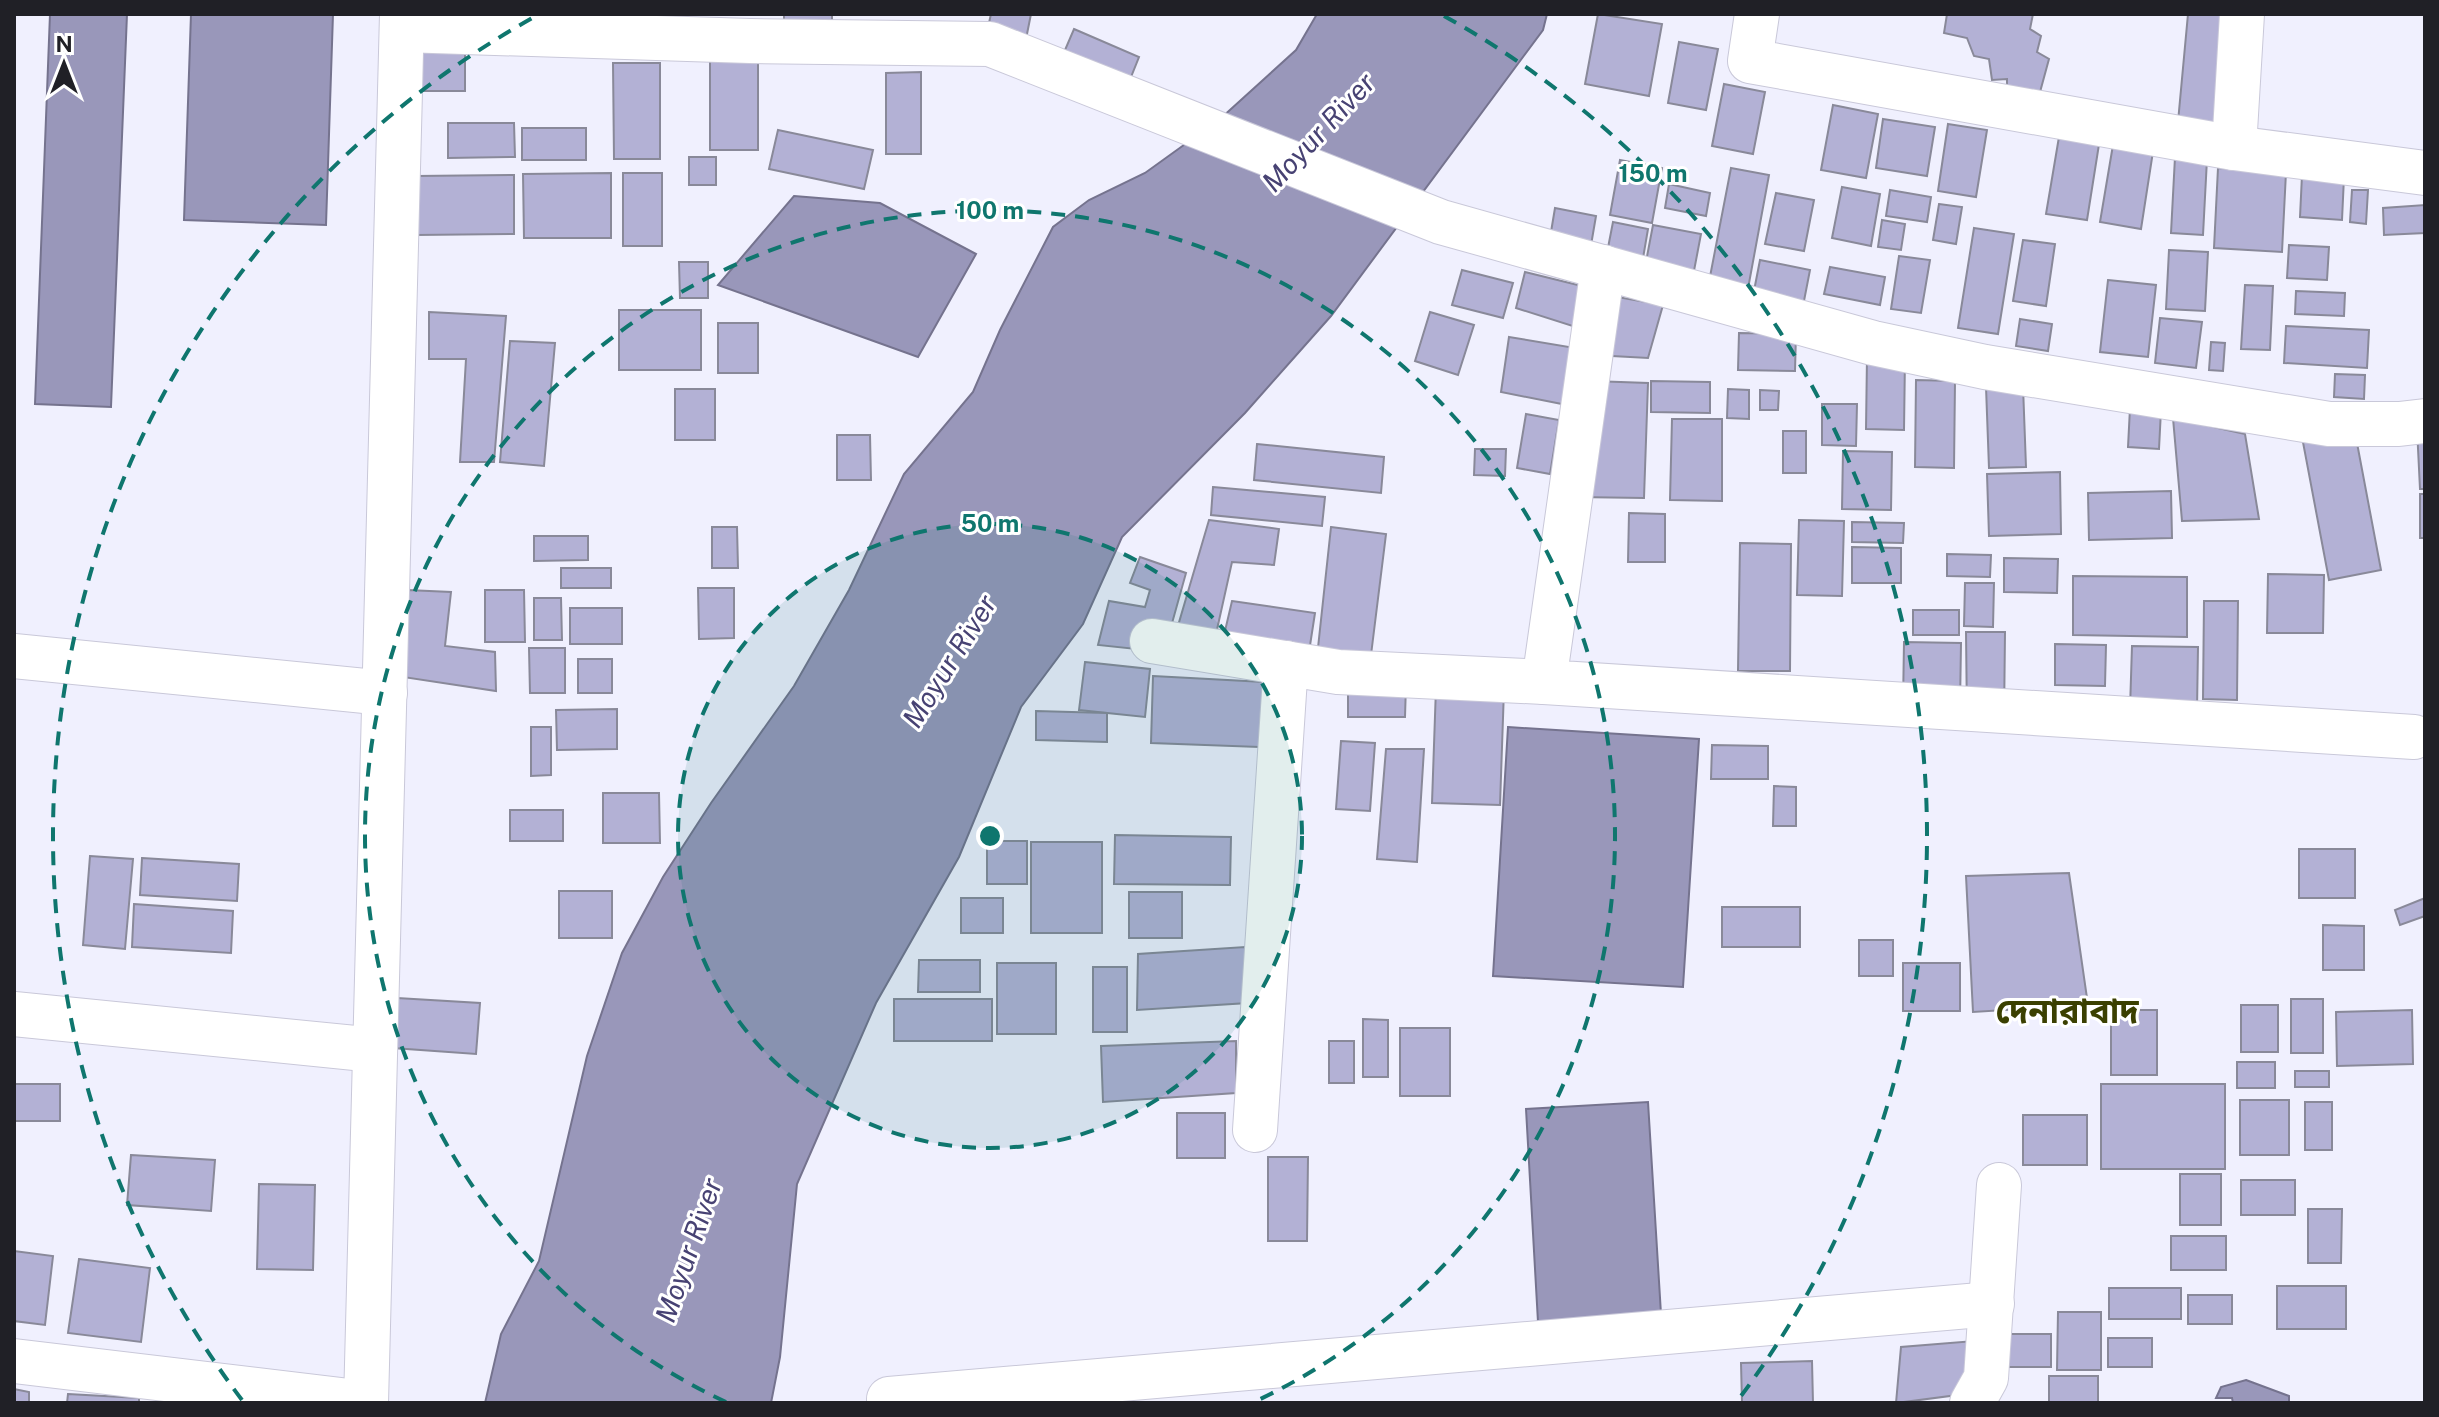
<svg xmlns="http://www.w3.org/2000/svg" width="2439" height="1417" viewBox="0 0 2439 1417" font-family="'Public Sans','Noto Sans Bengali',sans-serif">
<rect width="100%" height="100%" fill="#f0f0fe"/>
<g fill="#9997ba" stroke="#75738e" stroke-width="2">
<path d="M50,14H127L111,407L35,404Z"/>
<path d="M191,14H333L326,225L184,220Z"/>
<path d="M1317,14H1547L1543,30L1331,316L1245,413L1122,537L1083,624L1021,707L959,857L876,1003L797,1184L780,1357L771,1403H485L501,1334L539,1261L587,1056L622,953L663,877L711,803L794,686L849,590L904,474L973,392L1000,330L1053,227L1089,200L1145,173L1220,119L1296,50Z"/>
<path d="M794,196L880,203L976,254L918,357L718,285Z"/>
<path d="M1508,727L1699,739L1683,987L1493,976Z"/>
<path d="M1648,1102L1661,1314L1538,1322L1526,1109Z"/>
<path d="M2246,1380L2289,1396V1403H2233L2232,1398H2216L2221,1387Z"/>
</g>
<g fill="#b3b1d5" stroke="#898999" stroke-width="2">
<rect x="784" y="14" width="48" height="7"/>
<path d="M991,14H1031L1025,44L986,36Z"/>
<path d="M1598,14L1662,24L1649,96L1585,84Z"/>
<path d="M1947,14H2033L2030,29L2041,36L2037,52L2049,59L2037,103L2007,98V79L1992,80L1989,59L1974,56L1967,38L1944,33Z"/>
<path d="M2188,14H2229L2218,134L2178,122Z"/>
<path d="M1074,29L1139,57L1125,92L1059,64Z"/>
<rect x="415" y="37" width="50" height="54"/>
<path d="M1679,42L1718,49L1706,110L1668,103Z"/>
<rect x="710" y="58" width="48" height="92"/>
<path d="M613,63H660V159H614Z"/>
<path d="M921,72V154H886V73Z"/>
<path d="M1724,84L1765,92L1753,154L1712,146Z"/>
<path d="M1833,105L1878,114L1866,178L1821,170Z"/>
<path d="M1883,119L1935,127L1927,176L1876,168Z"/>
<path d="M448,123H514L515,157L448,158Z"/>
<path d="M1948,124L1987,130L1976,197L1938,191Z"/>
<rect x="522" y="128" width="64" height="32"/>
<path d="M778,130L873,150L864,189L769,169Z"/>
<path d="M2060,131L2100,138L2087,220L2046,214Z"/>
<path d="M2114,139L2154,145L2141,229L2100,222Z"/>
<rect x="689" y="157" width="27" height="28"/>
<path d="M2175,157L2207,159L2203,235L2171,233Z"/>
<path d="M1620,160L1662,168L1652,223L1610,215Z"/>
<path d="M1731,168L1769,175L1747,294L1708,287Z"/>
<path d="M2218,168L2286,172L2282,252L2214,248Z"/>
<path d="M611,173V238H524L523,174Z"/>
<rect x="623" y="173" width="39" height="73"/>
<path d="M514,175V234L416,235V176Z"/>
<path d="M2302,175L2344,177L2342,220L2300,217Z"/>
<path d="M1669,184L1710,193L1706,216L1665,208Z"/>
<path d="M1842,187L1880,194L1871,246L1832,238Z"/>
<path d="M1890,190L1931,197L1927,222L1886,216Z"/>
<path d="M2352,190H2368L2366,224L2350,222Z"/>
<path d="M1776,193L1814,200L1804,251L1765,244Z"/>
<path d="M1939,204L1962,207L1956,244L1933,240Z"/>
<path d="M2425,205V233L2384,235L2383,208Z"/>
<path d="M1555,208L1596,216L1590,251L1549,244Z"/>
<path d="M1882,220L1905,224L1901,250L1878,247Z"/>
<path d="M1613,222L1648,229L1642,264L1606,258Z"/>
<path d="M1653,225L1701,234L1693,276L1645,267Z"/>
<path d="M1974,228L2014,234L1998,334L1958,328Z"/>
<path d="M2023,240L2055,244L2046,306L2013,301Z"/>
<path d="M2289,245L2329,247L2327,280L2287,278Z"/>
<path d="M2169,250L2208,252L2205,311L2166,309Z"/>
<path d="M1899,256L1930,260L1921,313L1891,309Z"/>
<path d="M1760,260L1810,270L1803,306L1753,296Z"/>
<path d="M679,262H708V298H680Z"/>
<path d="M1830,267L1885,277L1880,305L1824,294Z"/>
<path d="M1462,270L1513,283L1503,318L1452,305Z"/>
<path d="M1525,272L1590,288L1582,329L1516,308Z"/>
<path d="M2108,280L2156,285L2148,357L2100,352Z"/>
<path d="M2245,285L2273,286L2270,350L2241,349Z"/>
<path d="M2296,291L2345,293L2344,316L2295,314Z"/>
<path d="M1606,295L1663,305L1648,358L1594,355Z"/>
<rect x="619" y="310" width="82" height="60"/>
<path d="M429,312L506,316L494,462H460L466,359H429Z"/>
<path d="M1430,312L1474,325L1458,375L1415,361Z"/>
<path d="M2160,318L2202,322L2196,368L2155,363Z"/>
<path d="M2020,319L2052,324L2048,351L2016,346Z"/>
<rect x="718" y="323" width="40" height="50"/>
<path d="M2286,326L2369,330L2367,368L2284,363Z"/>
<path d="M1739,333L1796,334L1795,371L1738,370Z"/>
<path d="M1509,337L1581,349L1572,406L1501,392Z"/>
<path d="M510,341L555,343L544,466L500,462Z"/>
<path d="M2211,342L2225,343L2223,371L2209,370Z"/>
<path d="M1867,357H1905L1904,430L1866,429Z"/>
<path d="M2335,374L2365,375L2364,399L2334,397Z"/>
<path d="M1916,380L1955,381L1954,468L1915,467Z"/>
<path d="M1592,381L1648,383L1644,498L1576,497Z"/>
<path d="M1651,381L1710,382V413L1651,412Z"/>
<path d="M2023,386L2026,467L1989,468L1986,387Z"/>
<rect x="675" y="389" width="40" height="51"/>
<path d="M1728,389L1749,390V419L1727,418Z"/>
<path d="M1760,390L1779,391L1778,410H1760Z"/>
<path d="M1822,404H1857L1856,446L1822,445Z"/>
<path d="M2130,408L2161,410L2159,449L2128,447Z"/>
<path d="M1526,414L1559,420L1550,474L1517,468Z"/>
<path d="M2173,418L2245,434L2259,519L2182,521Z"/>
<path d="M1672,419H1722V501L1670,500Z"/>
<path d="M2425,427V489H2420L2417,428Z"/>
<rect x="1783" y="431" width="23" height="42"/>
<path d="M837,435H870L871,480H837Z"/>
<path d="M2302,437L2357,443L2381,570L2329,580Z"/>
<path d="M1257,444L1384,457L1381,493L1254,480Z"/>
<path d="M1475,449H1506L1505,476L1474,475Z"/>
<path d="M1843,451L1892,452L1891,510L1842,509Z"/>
<path d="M2060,472L2061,534L1989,536L1987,474Z"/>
<path d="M1213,487L1325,497L1322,526L1211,515Z"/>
<path d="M2171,491L2172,538L2089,540L2088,493Z"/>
<rect x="2420" y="494" width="5" height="44"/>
<path d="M1629,513L1665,514V562H1628Z"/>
<path d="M1209,520L1279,529L1274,565L1232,562L1214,643L1175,636Z"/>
<path d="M1799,520L1844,521L1842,596L1797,595Z"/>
<path d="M1852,522L1904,523L1903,543L1852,542Z"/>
<path d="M712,527H737L738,568H712Z"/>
<path d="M1331,527L1386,534L1370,663L1317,657Z"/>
<path d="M534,536H588V560L534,561Z"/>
<path d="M1740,543L1791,544L1790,671H1738Z"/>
<path d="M1852,547L1901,548V583H1852Z"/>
<path d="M1947,554L1991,555L1990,577L1947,576Z"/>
<path d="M1140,557L1186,573L1164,652L1098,645L1109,601L1145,607L1150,590L1130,583Z"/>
<path d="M2004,558L2058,559L2057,593L2004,592Z"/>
<rect x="561" y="568" width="50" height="20"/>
<path d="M2268,574L2324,575L2323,633H2267Z"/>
<path d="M2073,576L2187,577V637L2073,635Z"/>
<path d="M1965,583H1994L1993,627L1964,626Z"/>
<path d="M698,588H734V638L699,639Z"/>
<path d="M407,590L451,592L445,646L495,652L496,691L403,677Z"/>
<path d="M485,590H524L525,642H485Z"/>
<path d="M534,598H561L562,640H534Z"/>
<path d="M1232,601L1315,613L1309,652L1221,648Z"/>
<path d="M2204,601H2238L2237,700L2203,699Z"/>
<rect x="570" y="608" width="52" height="36"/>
<rect x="1913" y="610" width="46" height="25"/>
<path d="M1966,632H2005L2004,721L1967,720Z"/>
<path d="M1904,642L1961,643L1960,706L1903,705Z"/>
<path d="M2055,644L2106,645L2105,686L2055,685Z"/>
<path d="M2132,646L2198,647L2197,710L2130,709Z"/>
<path d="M529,648H565V693H530Z"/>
<rect x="578" y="659" width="34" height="34"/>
<path d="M1085,662L1150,669L1145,717L1079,710Z"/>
<path d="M1153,676L1264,682L1259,747L1151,743Z"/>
<path d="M1348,684H1406L1405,717H1348Z"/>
<path d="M1436,687L1504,689L1500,805L1432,803Z"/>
<path d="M617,709V749L557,750L556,710Z"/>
<path d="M1036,711L1107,713V742L1036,740Z"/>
<path d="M531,727H551V775L531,776Z"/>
<path d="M1341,741L1375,743L1370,811L1336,809Z"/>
<path d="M1712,745L1768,746V779H1711Z"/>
<path d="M1386,749H1424L1417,862L1377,859Z"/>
<path d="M1774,786L1796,787V826H1773Z"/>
<path d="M603,793H659L660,843H603Z"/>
<rect x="510" y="810" width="53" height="31"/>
<path d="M1115,835L1231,837L1230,885L1114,884Z"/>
<rect x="987" y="841" width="40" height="43"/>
<rect x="1031" y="842" width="71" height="91"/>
<rect x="2299" y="849" width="56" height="49"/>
<path d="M90,856L133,859L125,949L83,945Z"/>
<path d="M142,858L239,864L237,901L140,895Z"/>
<path d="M2069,873L2088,1005L1973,1012L1966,876Z"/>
<rect x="559" y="891" width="53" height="47"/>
<rect x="1129" y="892" width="53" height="46"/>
<rect x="961" y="898" width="42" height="35"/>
<path d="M2425,898V916L2400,925L2395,910Z"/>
<path d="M134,904L233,911L231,953L132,947Z"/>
<rect x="1722" y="907" width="78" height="40"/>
<path d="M2323,925L2364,926V970H2323Z"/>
<rect x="1859" y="940" width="34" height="36"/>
<path d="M1245,947L1248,1003L1137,1010L1138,954Z"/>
<path d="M919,960H980V992H918Z"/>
<rect x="997" y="963" width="59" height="71"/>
<rect x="1903" y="963" width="57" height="48"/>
<rect x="1093" y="967" width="34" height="65"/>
<path d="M397,998L480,1003L476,1054L393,1048Z"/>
<rect x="894" y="999" width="98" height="42"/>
<rect x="2291" y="999" width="32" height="54"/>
<rect x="2241" y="1005" width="37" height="47"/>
<rect x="2111" y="1010" width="46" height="65"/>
<path d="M2412,1010L2413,1064L2337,1066L2336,1012Z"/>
<path d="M1363,1019L1388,1020V1077H1363Z"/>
<rect x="1400" y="1028" width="50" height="68"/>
<path d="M1236,1041V1093L1103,1102L1101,1046Z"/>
<rect x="1329" y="1041" width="25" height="42"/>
<rect x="2237" y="1062" width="38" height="26"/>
<rect x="2295" y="1071" width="34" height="16"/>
<rect x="14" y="1084" width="46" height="37"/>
<rect x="2101" y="1084" width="124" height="85"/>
<rect x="2240" y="1100" width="49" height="55"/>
<rect x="2305" y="1102" width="27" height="48"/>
<rect x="1177" y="1113" width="48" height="45"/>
<rect x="2023" y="1115" width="64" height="50"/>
<path d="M131,1155L215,1160L211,1211L127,1205Z"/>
<path d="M1268,1157H1308L1307,1241H1268Z"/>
<rect x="2180" y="1174" width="41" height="51"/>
<rect x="2241" y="1180" width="54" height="35"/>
<path d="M259,1184L315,1185L313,1270L257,1269Z"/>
<path d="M2308,1209H2342L2341,1263H2308Z"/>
<rect x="2171" y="1236" width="55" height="34"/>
<path d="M14,1251L53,1256L45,1325L14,1321Z"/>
<path d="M79,1259L150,1268L141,1342L68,1333Z"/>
<rect x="2277" y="1286" width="69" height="43"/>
<rect x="2109" y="1288" width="72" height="31"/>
<rect x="2188" y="1295" width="44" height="29"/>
<path d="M2058,1312H2101V1370H2057Z"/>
<rect x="1989" y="1334" width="62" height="33"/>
<rect x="2108" y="1338" width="44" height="29"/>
<path d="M1974,1341L1965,1394L1896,1403L1901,1347Z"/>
<path d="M1812,1361L1813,1403H1742L1741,1363Z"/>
<rect x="2049" y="1376" width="49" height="27"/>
<path d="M14,1389L29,1392V1403H14Z"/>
<path d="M68,1394L139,1398V1403H67Z"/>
</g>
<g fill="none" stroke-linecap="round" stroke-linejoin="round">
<defs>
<g id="minor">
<path d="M1757,14L1750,61L2234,148L2425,173"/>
<path d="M402,30L750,41L990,44L1441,222L1873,343L1985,367L2329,424H2399L2425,421"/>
<path d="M2234,148L2242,14"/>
<path d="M1603,267L1544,682L2414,737"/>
<path d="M1152,641L1338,672L1544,682"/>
<path d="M14,656L385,693"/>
<path d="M14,1014L375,1050"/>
<path d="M1255,1130L1286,663"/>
<path d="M14,1361L366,1403"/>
<path d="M889,1399L1992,1304"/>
<path d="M366,1403L402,14"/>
<path d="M1972,1403L1986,1378L1999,1185"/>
</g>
</defs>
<use href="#minor" stroke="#c9c8d9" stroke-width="46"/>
<use href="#minor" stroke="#fff" stroke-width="44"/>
</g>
<circle cx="990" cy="836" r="312" fill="#0f766e" fill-opacity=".12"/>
<g fill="none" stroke="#0f766e" stroke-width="4" stroke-dasharray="14 10">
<circle cx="990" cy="836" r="312"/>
<path d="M726 1402A625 625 0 1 1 1254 1402"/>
<path d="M242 1400A937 937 0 0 1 536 16M1444 16A937 937 0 0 1 1738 1400"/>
</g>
<g text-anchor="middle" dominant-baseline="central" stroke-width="6" stroke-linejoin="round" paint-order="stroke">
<g font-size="28" font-style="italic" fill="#474273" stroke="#fff">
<text transform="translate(1318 132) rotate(-47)">Moyur River</text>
<text transform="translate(949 661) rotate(-58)">Moyur River</text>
<text transform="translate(688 1250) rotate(-71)">Moyur River</text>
</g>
<g font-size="34" font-weight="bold" fill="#3b4001" stroke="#fff">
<text x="2067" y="1011">দেনারাবাদ</text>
</g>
</g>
<circle cx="990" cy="836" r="12" fill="#0f766e" stroke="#fff" stroke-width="4"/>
<g font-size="24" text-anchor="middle" font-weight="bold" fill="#0f766e" stroke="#fff" stroke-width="6" stroke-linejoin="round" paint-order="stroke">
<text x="1653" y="182">150 m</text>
<text x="990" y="219">100 m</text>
<text x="990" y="532">50 m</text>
</g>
<rect width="2439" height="1417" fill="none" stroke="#202026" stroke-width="32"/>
<g transform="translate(64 64)" stroke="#ffffff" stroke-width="6" paint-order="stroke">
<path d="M0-6L14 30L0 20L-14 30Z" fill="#202026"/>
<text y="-12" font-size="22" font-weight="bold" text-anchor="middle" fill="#202026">N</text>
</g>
</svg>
